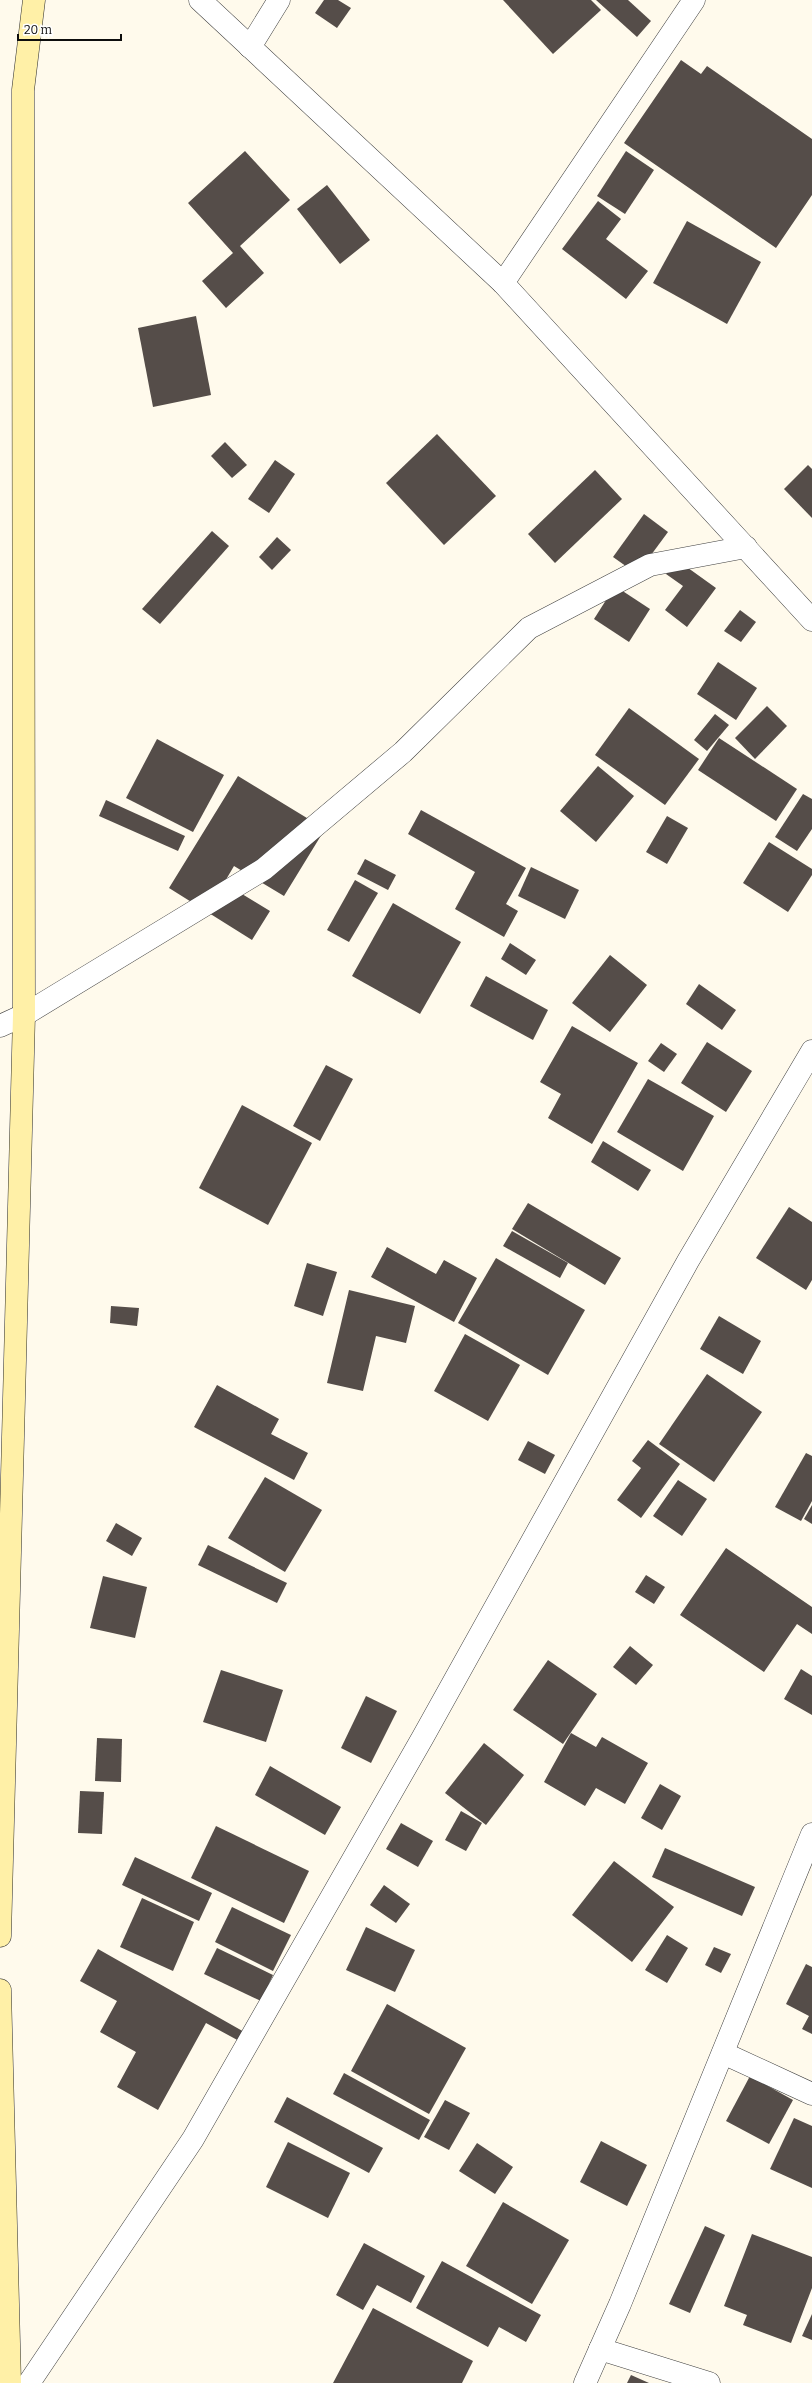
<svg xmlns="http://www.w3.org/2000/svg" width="812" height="2383" viewBox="0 0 812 2383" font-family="Bitter,serif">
<rect width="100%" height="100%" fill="#fffaec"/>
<g fill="#554d49">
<path d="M324,0H338L351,8L337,28L315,13Z"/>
<path d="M503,0H591L601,10L553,54Z"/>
<path d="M596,0H628L651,21L637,37Z"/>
<path d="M681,60L701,74L707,66L812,139V195L776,248L624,143Z"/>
<path d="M245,151L290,200L240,246L264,273L226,308L202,281L233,253L188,203Z"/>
<path d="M626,151L654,170L625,214L597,196Z"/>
<path d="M327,185L370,240L340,264L297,209Z"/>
<path d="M598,201L621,219L606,239L648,271L626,299L562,249Z"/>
<path d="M687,221L761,262L727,324L653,283Z"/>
<path d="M196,316L211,395L153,407L138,328Z"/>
<path d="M437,434L496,496L444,545L386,483Z"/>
<path d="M225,442L247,465L232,478L211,456Z"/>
<path d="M275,460L295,474L269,513L248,499Z"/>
<path d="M808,465L812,469V518L784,489Z"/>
<path d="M595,470L622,499L555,563L528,534Z"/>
<path d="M644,514L668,532L637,574L613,557Z"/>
<path d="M212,531L229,546L160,624L142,609Z"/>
<path d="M277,537L291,550L272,570L259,557Z"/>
<path d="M677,560L716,588L687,627L665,610L683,586L666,574Z"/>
<path d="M615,586L650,609L629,642L594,619Z"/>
<path d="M740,610L756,622L741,642L724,631Z"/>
<path d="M718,662L757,688L736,720L697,694Z"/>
<path d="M767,706L787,726L755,759L735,738Z"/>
<path d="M629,708L699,759L665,805L595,755Z"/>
<path d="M715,714L729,725L707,751L694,740Z"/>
<path d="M719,738L797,789L776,821L698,770Z"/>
<path d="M157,739L224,775L193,832L126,798Z"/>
<path d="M598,766L634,796L596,842L560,811Z"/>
<path d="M238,776L325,829L284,896L234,866L224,883L270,911L252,940L169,888Z"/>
<path d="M803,794L812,799V829L797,851L775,837Z"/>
<path d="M106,800L185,836L178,851L99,816Z"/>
<path d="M421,810L526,868L506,904L518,911L504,937L455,909L475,872L408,834Z"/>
<path d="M667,816L688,828L667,864L646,852Z"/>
<path d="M769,842L812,869V875L788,912L743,883Z"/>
<path d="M365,859L396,875L388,890L357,874Z"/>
<path d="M531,867L579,890L565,919L518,896Z"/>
<path d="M355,880L378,893L349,942L327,930Z"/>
<path d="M393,903L461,942L420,1014L352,976Z"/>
<path d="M510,943L536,960L526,975L501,959Z"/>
<path d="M610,955L647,985L610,1032L572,1003Z"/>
<path d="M486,976L548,1010L533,1040L470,1006Z"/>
<path d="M699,984L736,1010L722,1030L686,1004Z"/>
<path d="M572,1026L638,1063L592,1144L548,1118L561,1094L540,1082Z"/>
<path d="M707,1042L752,1071L726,1112L681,1083Z"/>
<path d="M661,1043L677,1054L664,1072L648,1061Z"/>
<path d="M326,1065L353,1079L320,1141L293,1126Z"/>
<path d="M648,1079L714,1116L683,1171L617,1132Z"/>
<path d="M242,1105L312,1143L268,1225L199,1188Z"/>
<path d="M603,1141L651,1170L638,1191L591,1162Z"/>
<path d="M528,1203L621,1258L605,1285L512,1229Z"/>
<path d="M789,1207L812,1222V1280L806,1290L756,1258Z"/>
<path d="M512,1231L568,1263L560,1278L503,1246Z"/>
<path d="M387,1247L436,1274L444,1260L477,1278L454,1322L371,1277Z"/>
<path d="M496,1258L585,1310L548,1375L458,1323Z"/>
<path d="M307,1263L337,1272L323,1316L294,1306Z"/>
<path d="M349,1290L415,1306L406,1343L376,1336L363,1391L327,1383Z"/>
<path d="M111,1306L139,1308L137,1326L110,1323Z"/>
<path d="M719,1316L761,1341L743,1374L700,1349Z"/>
<path d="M465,1334L520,1365L488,1421L434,1391Z"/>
<path d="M707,1374L762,1412L714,1482L659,1444Z"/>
<path d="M217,1385L279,1419L271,1434L308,1453L294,1480L194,1427Z"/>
<path d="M648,1440L680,1464L641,1518L617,1500L641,1468L632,1461Z"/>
<path d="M528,1441L555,1455L545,1474L518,1460Z"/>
<path d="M806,1453L812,1456V1501L801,1521L775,1507Z"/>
<path d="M265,1477L322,1510L285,1572L228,1538Z"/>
<path d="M678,1480L707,1499L682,1536L653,1516Z"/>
<path d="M812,1505V1524L804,1519Z"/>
<path d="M116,1523L142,1538L132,1556L106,1541Z"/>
<path d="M208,1545L287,1583L277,1603L198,1565Z"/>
<path d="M726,1548L812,1607V1634L797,1624L764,1672L680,1615Z"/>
<path d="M646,1575L665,1587L654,1604L635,1592Z"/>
<path d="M103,1576L147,1587L135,1638L90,1628Z"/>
<path d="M630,1646L653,1665L636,1685L613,1667Z"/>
<path d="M548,1660L597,1694L563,1744L513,1710Z"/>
<path d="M801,1669L812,1676V1715L784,1699Z"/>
<path d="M221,1670L283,1690L266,1742L203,1722Z"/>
<path d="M366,1696L397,1711L371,1763L341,1748Z"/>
<path d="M571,1733L596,1747L602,1737L648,1763L625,1804L596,1788L585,1806L544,1782Z"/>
<path d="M97,1738L122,1739L121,1782L95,1781Z"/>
<path d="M484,1743L524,1775L486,1825L445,1793Z"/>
<path d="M270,1766L341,1807L325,1835L255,1795Z"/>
<path d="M660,1784L681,1796L662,1830L641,1818Z"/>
<path d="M80,1791L104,1792L102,1834L78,1833Z"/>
<path d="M461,1811L482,1823L466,1851L445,1840Z"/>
<path d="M401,1823L433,1841L418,1867L386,1849Z"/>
<path d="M216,1826L309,1871L284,1923L191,1878Z"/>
<path d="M665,1848L755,1887L742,1916L652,1877Z"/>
<path d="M135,1857L212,1893L199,1921L122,1885Z"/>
<path d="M614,1861L674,1907L632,1962L572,1915Z"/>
<path d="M384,1885L410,1904L396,1923L370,1905Z"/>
<path d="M142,1898L194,1922L173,1971L120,1947Z"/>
<path d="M232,1907L291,1935L273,1971L215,1942Z"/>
<path d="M366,1927L415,1950L395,1992L346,1970Z"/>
<path d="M667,1935L688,1948L667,1983L645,1970Z"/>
<path d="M714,1947L731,1954L721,1973L705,1965Z"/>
<path d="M217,1948L273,1975L261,2001L204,1974Z"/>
<path d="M98,1949L246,2033L241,2042L206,2023L158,2110L117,2087L136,2052L100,2032L117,2001L80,1981Z"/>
<path d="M806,1964L812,1967V2034L802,2029L809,2016L786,2004Z"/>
<path d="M387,2004L466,2048L429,2114L351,2071Z"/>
<path d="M344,2073L430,2120L419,2140L333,2094Z"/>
<path d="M750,2076L793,2100L769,2144L726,2121Z"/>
<path d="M287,2097L383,2148L369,2173L274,2122Z"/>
<path d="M445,2100L470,2113L449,2150L424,2137Z"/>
<path d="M794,2118L812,2126V2188L770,2169Z"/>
<path d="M601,2141L647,2165L627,2206L580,2182Z"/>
<path d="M288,2142L350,2173L328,2218L266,2187Z"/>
<path d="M477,2143L513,2167L495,2194L459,2171Z"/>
<path d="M503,2202L569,2240L532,2304L466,2266Z"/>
<path d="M705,2226L725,2235L690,2313L669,2304Z"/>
<path d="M752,2234L812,2257V2288L791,2343L743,2325L747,2315L724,2306Z"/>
<path d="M364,2243L425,2276L411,2303L377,2285L363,2310L336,2295Z"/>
<path d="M442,2261L541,2315L526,2342L499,2327L488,2347L416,2308Z"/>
<path d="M373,2308L473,2361L462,2383H333Z"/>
<path d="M812,2314V2340L802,2336Z"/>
<path d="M631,2375L649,2383H627Z"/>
</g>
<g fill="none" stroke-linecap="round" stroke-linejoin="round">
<defs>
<g id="minor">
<path d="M250,47L279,0"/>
<path d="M503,283L694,0"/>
<path d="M0,1026L24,1015L264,869L403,752L529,628L650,565L746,547"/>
<path d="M723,2053L812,2094"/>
<path d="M600,2349L709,2383"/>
<path d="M29,2383L193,2139L423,1737L688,1261L812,1051"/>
<path d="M585,2383L620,2304L812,1834"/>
</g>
<path id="tertiary" d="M200,0L503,283L812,620"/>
<g id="secondary">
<path d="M0,1936L24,1015L23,90L34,0"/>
<path d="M0,1990L10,2383"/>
</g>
</defs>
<use href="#minor" stroke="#404040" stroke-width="23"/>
<use href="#tertiary" stroke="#404040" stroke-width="23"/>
<use href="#secondary" stroke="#2f2f2f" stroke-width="23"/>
<use href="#minor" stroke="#fff" stroke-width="22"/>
<use href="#tertiary" stroke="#fff" stroke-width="22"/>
<use href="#secondary" stroke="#fff0a7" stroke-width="22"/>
</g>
<path d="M18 34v6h103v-6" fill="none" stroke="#0d0d0d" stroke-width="2"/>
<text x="24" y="34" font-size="12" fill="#0d0d0d" stroke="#ffffff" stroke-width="3" paint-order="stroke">20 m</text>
</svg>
